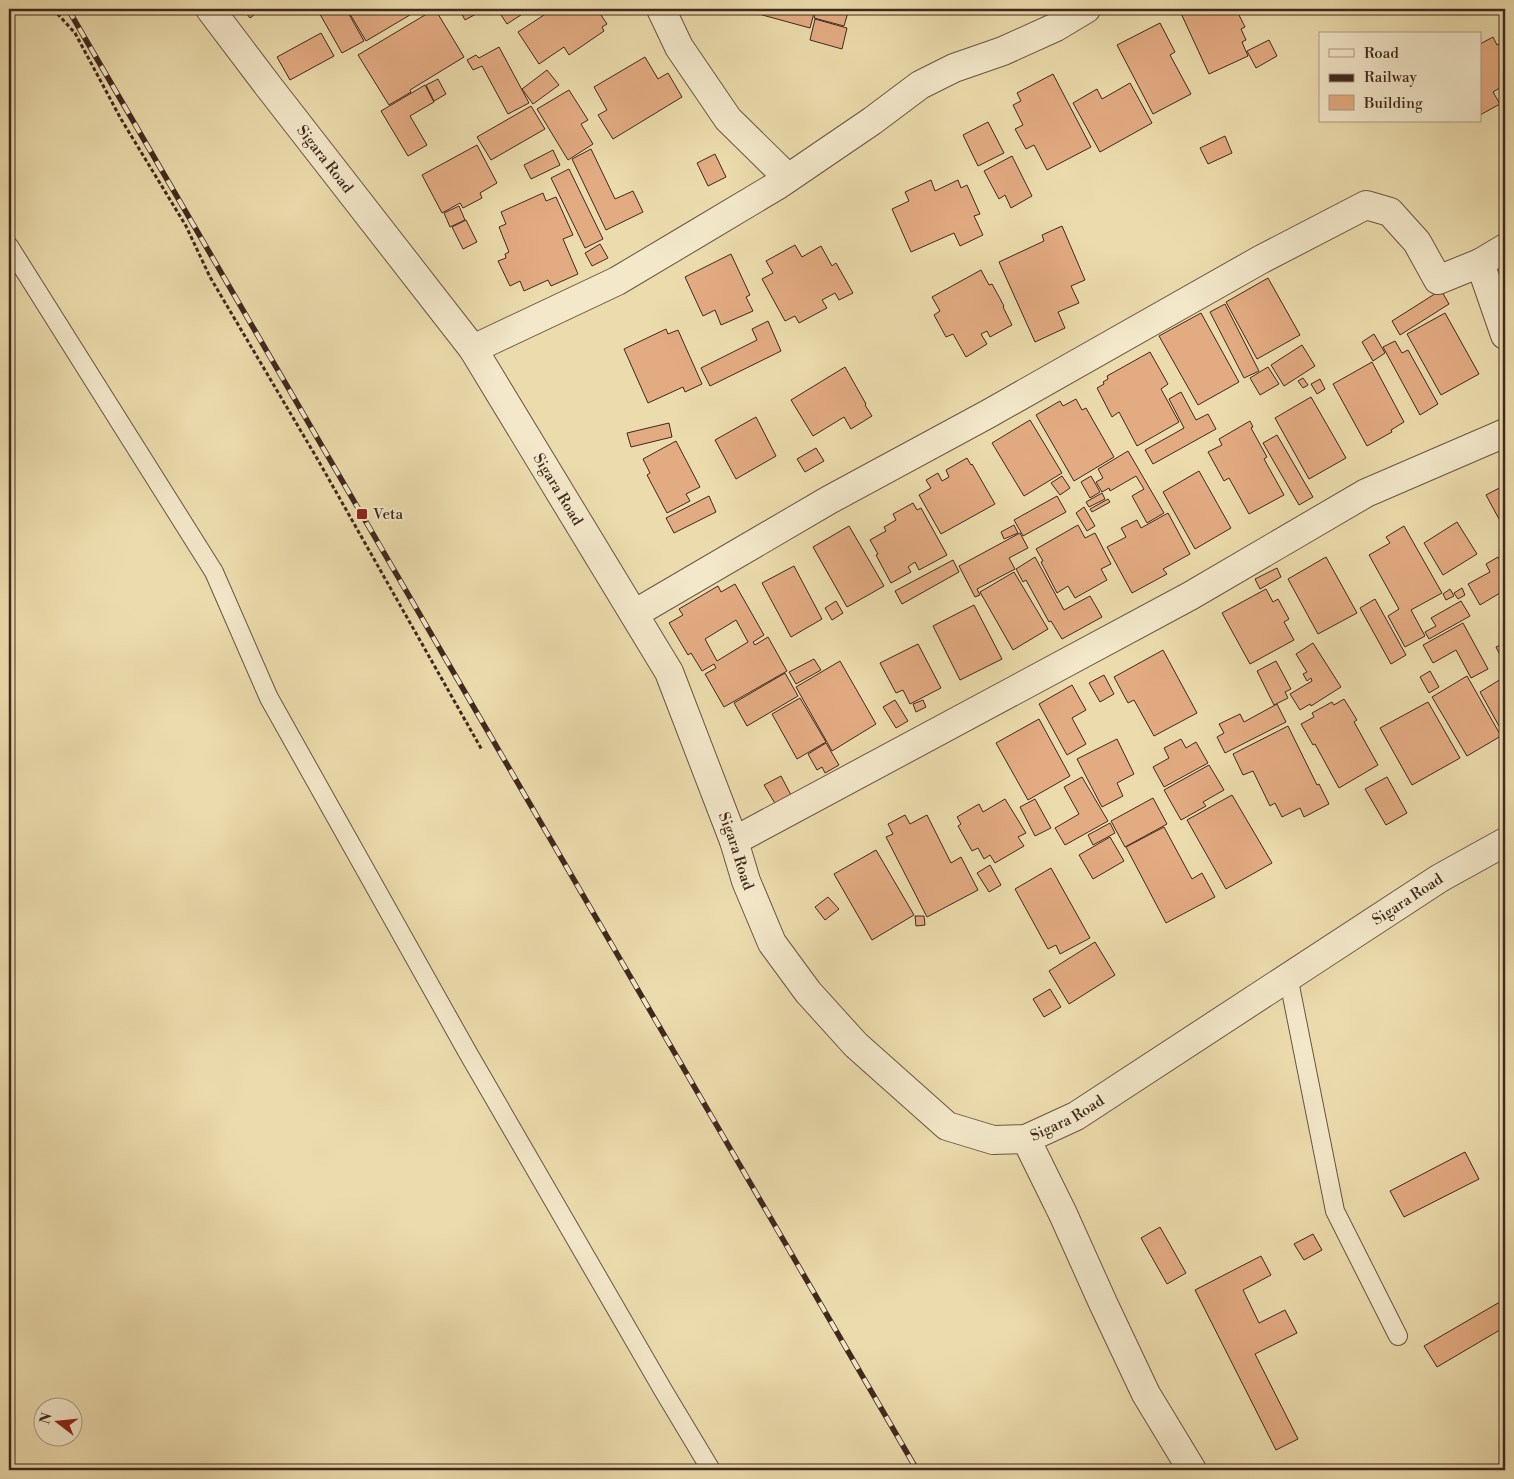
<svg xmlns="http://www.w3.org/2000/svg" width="1514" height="1479" viewBox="0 0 1514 1479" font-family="'Libre Bodoni',serif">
<rect width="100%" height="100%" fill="#ecdcad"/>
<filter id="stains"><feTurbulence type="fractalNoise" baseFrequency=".004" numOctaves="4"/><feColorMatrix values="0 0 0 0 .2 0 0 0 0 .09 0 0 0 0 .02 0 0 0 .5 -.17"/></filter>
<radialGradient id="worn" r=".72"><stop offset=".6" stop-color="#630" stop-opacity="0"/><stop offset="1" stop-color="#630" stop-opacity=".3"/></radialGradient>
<g fill="#e3ab82" stroke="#40281e" fill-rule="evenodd">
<path d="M243,9H262L250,18Z"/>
<path d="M317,9H346L364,41L342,53Z"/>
<path d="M347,9H420L366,41Z"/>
<path d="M435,9L464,57L410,90L411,92L389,105L358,55Z"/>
<path d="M459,9H485L465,20Z"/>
<path d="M497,9H530L507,24Z"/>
<path d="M553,9H597L607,24L602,27L604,31L569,55L564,47L539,64L518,32Z"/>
<path d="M744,9H815L810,28L744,10Z"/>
<path d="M817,9H849L844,26L814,18Z"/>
<path d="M1179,9H1232L1233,10L1236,9L1245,27L1241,29L1246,40L1242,42L1248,56L1209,74Z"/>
<path d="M815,19L847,28L842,49L810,40Z"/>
<path d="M1160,23L1175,52L1170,55L1191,94L1153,114L1117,45Z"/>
<path d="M321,33L334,56L290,80L277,57Z"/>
<path d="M1493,37L1497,45L1505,41V92L1503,86L1493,92L1500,104L1480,115V44Z"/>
<path d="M1269,40L1277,56L1256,68L1247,51Z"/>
<path d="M499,47L529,103L508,114L482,66L473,70L467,60L476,55L479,58Z"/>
<path d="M645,57L658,79L668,73L682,97L613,139L598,115L607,110L594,87Z"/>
<path d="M547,70L559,85L533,104L522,89Z"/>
<path d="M1053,74L1091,147L1047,170L1034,145L1026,149L1015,129L1023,125L1013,105L1021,101L1017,93Z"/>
<path d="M438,79L446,94L434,101L426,85Z"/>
<path d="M1130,83L1152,123L1100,152L1073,103L1097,89L1102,99Z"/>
<path d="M425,85L434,102L410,116L427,145L408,156L381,111Z"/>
<path d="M569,90L588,120L581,124L593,144L568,160L537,109Z"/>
<path d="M531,106L545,129L491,160L477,137Z"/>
<path d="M988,122L1004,153L978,166L963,135Z"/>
<path d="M1225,136L1232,153L1208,164L1200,148Z"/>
<path d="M477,145L497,183L480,193L482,198L463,208L460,203L442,213L422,175Z"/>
<path d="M591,149L615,199L633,191L643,212L606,230L572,159Z"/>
<path d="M553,150L560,165L531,179L524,165Z"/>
<path d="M715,154L726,177L708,186L697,163Z"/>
<path d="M1012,156L1032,196L1011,208L1005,195L999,199L984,171Z"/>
<path d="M569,169L603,239L585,248L551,178Z"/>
<path d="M931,180L935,191L958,180L961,188L967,185L980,214L974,216L983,235L960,246L954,233L911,252L892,209L909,201L905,192Z"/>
<path d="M543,193L546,201L556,197L573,235L563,239L578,274L551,286L548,280L524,291L520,281L510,286L498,261L506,258L505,254L509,252L499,227L506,224L501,212Z"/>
<path d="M459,206L465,220L450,227L444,213Z"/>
<path d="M466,220L477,242L463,249L452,227Z"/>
<path d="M1062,226L1085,280L1071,286L1079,303L1058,312L1065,328L1035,342L999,262L1044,241L1042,235Z"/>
<path d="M600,244L608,258L592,266L585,253Z"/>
<path d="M795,245L802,257L821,246L832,266L836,263L853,293L839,300L835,293L822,300L827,308L799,323L795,316L785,321L762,279L773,273L766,261Z"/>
<path d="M731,254L750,295L746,297L753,311L721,325L715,310L703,316L685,277Z"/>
<path d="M981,270L989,285L992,284L1004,306L1003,307L1012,325L990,337L987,331L981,334L987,344L966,357L953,334L946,337L934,315L940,311L932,297Z"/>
<path d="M1268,278L1300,335L1257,359L1226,302Z"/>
<path d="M1441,290L1449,304L1400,335L1392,321Z"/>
<path d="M1225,304L1259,371L1244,378L1210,312Z"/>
<path d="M1201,313L1239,382L1198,405L1159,336Z"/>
<path d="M1445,313L1479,374L1441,395L1407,334Z"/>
<path d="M768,321L781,351L710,386L701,368L757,340L752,329Z"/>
<path d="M666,329L668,334L678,330L702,384L685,392L683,387L648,403L624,349Z"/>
<path d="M1374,334L1385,353L1373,361L1362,342Z"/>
<path d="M1395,341L1402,353L1408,350L1438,404L1420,415L1383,347Z"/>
<path d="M1302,345L1315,366L1284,386L1271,365Z"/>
<path d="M1150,352L1168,384L1161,389L1179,422L1137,446L1119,412L1112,417L1097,388L1104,384L1103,382L1108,379L1107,376Z"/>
<path d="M1372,362L1404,422L1391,430L1392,432L1367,446L1333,384Z"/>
<path d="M845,367L866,404L865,405L872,416L851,429L844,417L813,436L791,400Z"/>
<path d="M1268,367L1279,384L1260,395L1250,378Z"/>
<path d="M1303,378L1308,385L1303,388L1298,381Z"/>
<path d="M1320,379L1325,389L1317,394L1311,384Z"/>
<path d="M1181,392L1196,420L1208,414L1216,429L1153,464L1145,450L1184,428L1169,399Z"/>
<path d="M1311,397L1346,458L1309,479L1275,418Z"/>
<path d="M1076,399L1082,410L1086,408L1114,457L1074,481L1036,415L1060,401L1063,406Z"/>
<path d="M756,417L776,456L736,479L715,440Z"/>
<path d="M1030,420L1062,473L1024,496L992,443Z"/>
<path d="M1250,421L1253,427L1251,428L1267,457L1264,459L1284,495L1249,514L1229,478L1224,481L1208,452L1222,445L1219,439Z"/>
<path d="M669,423L672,437L631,447L627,433Z"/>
<path d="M1277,435L1313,497L1299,505L1263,443Z"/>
<path d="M676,441L700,487L686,494L690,501L667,513L647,475L650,473L643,459Z"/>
<path d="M816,448L824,461L805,472L797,459Z"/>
<path d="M1128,451L1164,513L1147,523L1132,496L1144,489L1136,476L1110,491L1109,488L1102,492L1096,482L1103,478L1098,469Z"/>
<path d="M967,458L971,465L972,464L995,504L941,534L919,495L931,488L926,480L938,473L942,481L949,477L946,470Z"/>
<path d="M1199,471L1231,528L1195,549L1163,492Z"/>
<path d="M1062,476L1070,488L1060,495L1051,483Z"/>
<path d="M1091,476L1100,492L1090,498L1081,482Z"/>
<path d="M1505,485V530L1486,495Z"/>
<path d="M1102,493L1105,499L1089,507L1086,502Z"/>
<path d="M709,496L716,512L674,533L666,518Z"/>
<path d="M1057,496L1066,512L1023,536L1014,520Z"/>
<path d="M1108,499L1110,502L1092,512L1090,509Z"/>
<path d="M913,503L917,510L921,508L947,555L919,570L915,562L908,567L911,572L891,583L876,555L878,554L870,540L886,531L884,527L896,520L893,514Z"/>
<path d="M1084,507L1095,526L1087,531L1076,513Z"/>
<path d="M1168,513L1190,554L1163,569L1167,574L1132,593L1107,547L1126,537L1121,528L1137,520L1141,528Z"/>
<path d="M1457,522L1477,554L1443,575L1424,543Z"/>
<path d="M1014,525L1018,533L1004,539L1001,532Z"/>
<path d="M1078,525L1085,538L1095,533L1111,564L1101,569L1107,580L1075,598L1068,586L1057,593L1041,562L1043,561L1036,549Z"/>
<path d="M849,526L884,586L847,607L813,547Z"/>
<path d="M1404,526L1442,593L1411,610L1425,636L1405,647L1388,616L1399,609L1369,555L1390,543L1386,537Z"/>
<path d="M1020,533L1028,548L1009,558L1015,569L977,589L980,595L975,597L959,566Z"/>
<path d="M1505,546V558L1504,559L1499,550Z"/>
<path d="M1035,557L1064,610L1090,596L1102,617L1062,639L1051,621L1049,622L1026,580L1023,582L1016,569Z"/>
<path d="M1326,557L1357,613L1318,634L1288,579Z"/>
<path d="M1498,557L1502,564L1505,563V590L1480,605L1468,584L1490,572L1486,564Z"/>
<path d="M953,560L959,572L902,604L895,591Z"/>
<path d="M794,566L822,619L791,637L762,583Z"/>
<path d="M1277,568L1281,577L1260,589L1255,579Z"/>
<path d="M1014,572L1048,629L1013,650L980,592Z"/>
<path d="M735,584L764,635L753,642L755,645L768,637L787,671L724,707L705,674L716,668L714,664L702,671L691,653L688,655L669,623L683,615L679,609L718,586L721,592ZM736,620L748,642L717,661L705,639Z"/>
<path d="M1462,588L1465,595L1458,599L1454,593Z"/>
<path d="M1266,589L1273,602L1278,599L1289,619L1284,622L1294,640L1250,664L1222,613Z"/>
<path d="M1450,589L1454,596L1446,600L1443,594Z"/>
<path d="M1375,599L1406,655L1391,664L1360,608Z"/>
<path d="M836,601L843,613L832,620L825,608Z"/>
<path d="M1461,601L1470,616L1429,639L1425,632L1436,626L1431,618Z"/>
<path d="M974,605L1002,659L960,680L933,626Z"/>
<path d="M1463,623L1488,669L1471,678L1456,650L1433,663L1423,645Z"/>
<path d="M1313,643L1341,687L1311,706L1310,704L1300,710L1290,694L1312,681L1311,678L1307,681L1303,674L1307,672L1296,654Z"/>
<path d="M1505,643V665L1496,647Z"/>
<path d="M918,644L941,688L910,704L903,690L896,693L880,663Z"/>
<path d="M1163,650L1197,713L1154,736L1134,700L1128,703L1114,677Z"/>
<path d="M814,659L821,670L796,684L789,672Z"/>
<path d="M840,661L876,724L832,751L796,687Z"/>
<path d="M1276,661L1291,689L1285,692L1288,698L1274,705L1257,671Z"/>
<path d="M1430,671L1439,687L1429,693L1420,677Z"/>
<path d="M785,673L798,696L747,726L734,703Z"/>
<path d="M1104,675L1114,694L1100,702L1089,683Z"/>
<path d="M1467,676L1501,736L1467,756L1432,697Z"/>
<path d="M1501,679L1505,686V722L1499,726L1480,692Z"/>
<path d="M1072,685L1086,710L1072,718L1086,744L1067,755L1039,704Z"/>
<path d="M800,698L826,742L797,759L772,714Z"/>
<path d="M1344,699L1357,720L1354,722L1378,765L1339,788L1315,744L1313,745L1301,724L1314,717L1312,713L1332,702L1334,705Z"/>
<path d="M895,700L908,721L896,728L883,707Z"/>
<path d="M923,700L926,707L916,712L913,704Z"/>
<path d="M1428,702L1460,758L1412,785L1380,728Z"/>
<path d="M1277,704L1286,722L1225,753L1217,737L1224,733L1219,724L1240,714L1244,722Z"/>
<path d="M1039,719L1070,776L1028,800L996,743Z"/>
<path d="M1288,726L1317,785L1319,784L1329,804L1304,817L1300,808L1282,817L1275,803L1270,806L1253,771L1243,775L1233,754Z"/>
<path d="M1117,739L1134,774L1117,783L1123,796L1102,807L1077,759Z"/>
<path d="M1181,739L1186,748L1196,742L1208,763L1164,787L1153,767L1169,758L1164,748Z"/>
<path d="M826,743L839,765L825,773L822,767L817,770L808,754Z"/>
<path d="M1209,765L1224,790L1203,802L1206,806L1181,820L1164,790Z"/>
<path d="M781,776L792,797L776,805L764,785Z"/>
<path d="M1082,777L1108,821L1065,845L1055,828L1079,814L1064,787Z"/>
<path d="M1387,777L1407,813L1386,825L1365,789Z"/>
<path d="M1232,795L1272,863L1226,889L1187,820Z"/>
<path d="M1153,798L1167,824L1125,847L1111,821Z"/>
<path d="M1005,799L1026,833L1018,837L1024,846L995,863L990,855L984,859L978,848L972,851L958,826L961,824L957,817L979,804L983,812Z"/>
<path d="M1035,799L1051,828L1035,836L1020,807Z"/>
<path d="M905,815L910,824L927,815L951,863L961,857L978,890L927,917L886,837L893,834L888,824Z"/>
<path d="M1110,823L1115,833L1093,845L1088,835Z"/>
<path d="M1164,827L1192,879L1202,873L1215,897L1166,923L1126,847Z"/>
<path d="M1110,837L1124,861L1093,879L1079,855Z"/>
<path d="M876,850L914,915L872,940L834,874Z"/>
<path d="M990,865L1001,885L989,892L977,873Z"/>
<path d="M1051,868L1090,938L1060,954L1056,945L1048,949L1015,889Z"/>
<path d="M828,897L839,909L825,920L815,907Z"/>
<path d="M915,916H924L925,925L916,926Z"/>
<path d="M1095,942L1115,975L1069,1004L1049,971Z"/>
<path d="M1050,989L1061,1007L1044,1017L1033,999Z"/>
<path d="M1465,1152L1479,1179L1404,1217L1390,1191Z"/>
<path d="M1160,1227L1186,1273L1167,1284L1141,1238Z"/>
<path d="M1313,1234L1322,1250L1304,1260L1294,1244Z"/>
<path d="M1261,1256L1271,1275L1243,1290L1259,1323L1285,1310L1297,1333L1255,1354L1298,1439L1276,1450L1195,1290Z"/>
<path d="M1505,1299V1327L1437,1367L1424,1346Z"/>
</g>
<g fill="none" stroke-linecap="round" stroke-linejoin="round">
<defs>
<g id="lane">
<path d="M9,246L214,572L269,698L468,1053L663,1390L711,1470"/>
<path d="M1288,976L1335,1211L1398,1336"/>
</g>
<g id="street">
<path id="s1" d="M210,9L269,87L473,349L669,672L734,841L746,881L772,943L808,992L856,1045L947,1126L993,1140L1026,1139L1076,1116L1440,878L1505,842"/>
<path d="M661,9L679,47L728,119L788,178"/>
<path d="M1480,263L1505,248"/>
<path d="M473,349L617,281L696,234L778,185L872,121L920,85L954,68L1003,51L1056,27L1086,9"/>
<path d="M634,614L829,500L988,414L1260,260L1366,205L1390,212L1417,242L1438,280L1480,263L1505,335"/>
<path d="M734,841L1190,596L1366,493L1505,433"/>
<path d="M1026,1139L1063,1214L1103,1303L1146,1394L1192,1470"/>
</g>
</defs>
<use href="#lane" stroke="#6b5542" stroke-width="20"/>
<use href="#street" stroke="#6b5542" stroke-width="30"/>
<path stroke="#40281e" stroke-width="3" stroke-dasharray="4 2.5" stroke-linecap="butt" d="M53,9L75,33L121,119L186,226L210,277L318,460L482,750"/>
<use href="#lane" stroke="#f3e8ca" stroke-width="18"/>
<use href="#street" stroke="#f3e8ca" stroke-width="28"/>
<defs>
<path id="rail" d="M68,9L917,1470"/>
</defs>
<use href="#rail" stroke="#40281e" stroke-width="5.5"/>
<use href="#rail" stroke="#f3e8ca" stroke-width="4" stroke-dasharray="11" stroke-linecap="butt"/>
</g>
<rect fill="#8f2418" stroke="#f3e8ca" stroke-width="2" x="356" y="508" width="12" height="12" rx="2.5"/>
<g text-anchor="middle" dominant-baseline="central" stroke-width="4" stroke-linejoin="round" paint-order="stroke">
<g font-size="15" fill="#40281e" stroke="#f3e8ca">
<text stroke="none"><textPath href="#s1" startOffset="189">Sigara Road</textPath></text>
<text stroke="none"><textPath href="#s1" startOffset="594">Sigara Road</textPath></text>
<text stroke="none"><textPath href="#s1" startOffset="999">Sigara Road</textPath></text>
<text stroke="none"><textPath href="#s1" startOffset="1884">Sigara Road</textPath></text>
<text stroke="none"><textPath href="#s1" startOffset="1479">Sigara Road</textPath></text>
</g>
<g font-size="15" fill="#40281e" stroke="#f3e8ca" text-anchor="start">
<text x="373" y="514">Veta</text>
</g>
</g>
<rect width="1514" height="1479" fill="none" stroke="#ecdcad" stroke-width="30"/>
<rect x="10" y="10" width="1494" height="1459" fill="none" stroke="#40281e" stroke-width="2.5"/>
<rect x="15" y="15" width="1484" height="1449" fill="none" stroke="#40281e"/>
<rect x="1319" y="32" width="162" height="90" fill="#f3e8ca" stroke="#ab9b85"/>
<rect x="1329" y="49" width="25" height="8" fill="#f3e8ca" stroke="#ab9b85"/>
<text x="1364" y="58" font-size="15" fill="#40281e">Road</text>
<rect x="1329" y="74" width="25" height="8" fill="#40281e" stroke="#ab9b85"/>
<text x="1364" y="82" font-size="15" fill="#40281e">Railway</text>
<rect x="1329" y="95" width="25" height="15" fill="#e3ab82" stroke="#ab9b85"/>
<text x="1364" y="108" font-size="15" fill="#40281e">Building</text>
<g transform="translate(58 1422) rotate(286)"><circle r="24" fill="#f3e8ca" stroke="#ab9b85"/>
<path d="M0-4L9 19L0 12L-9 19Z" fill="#8f2418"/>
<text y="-8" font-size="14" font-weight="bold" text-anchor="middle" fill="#40281e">N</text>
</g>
<rect width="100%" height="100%" filter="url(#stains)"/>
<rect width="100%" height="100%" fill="url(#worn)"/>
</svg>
